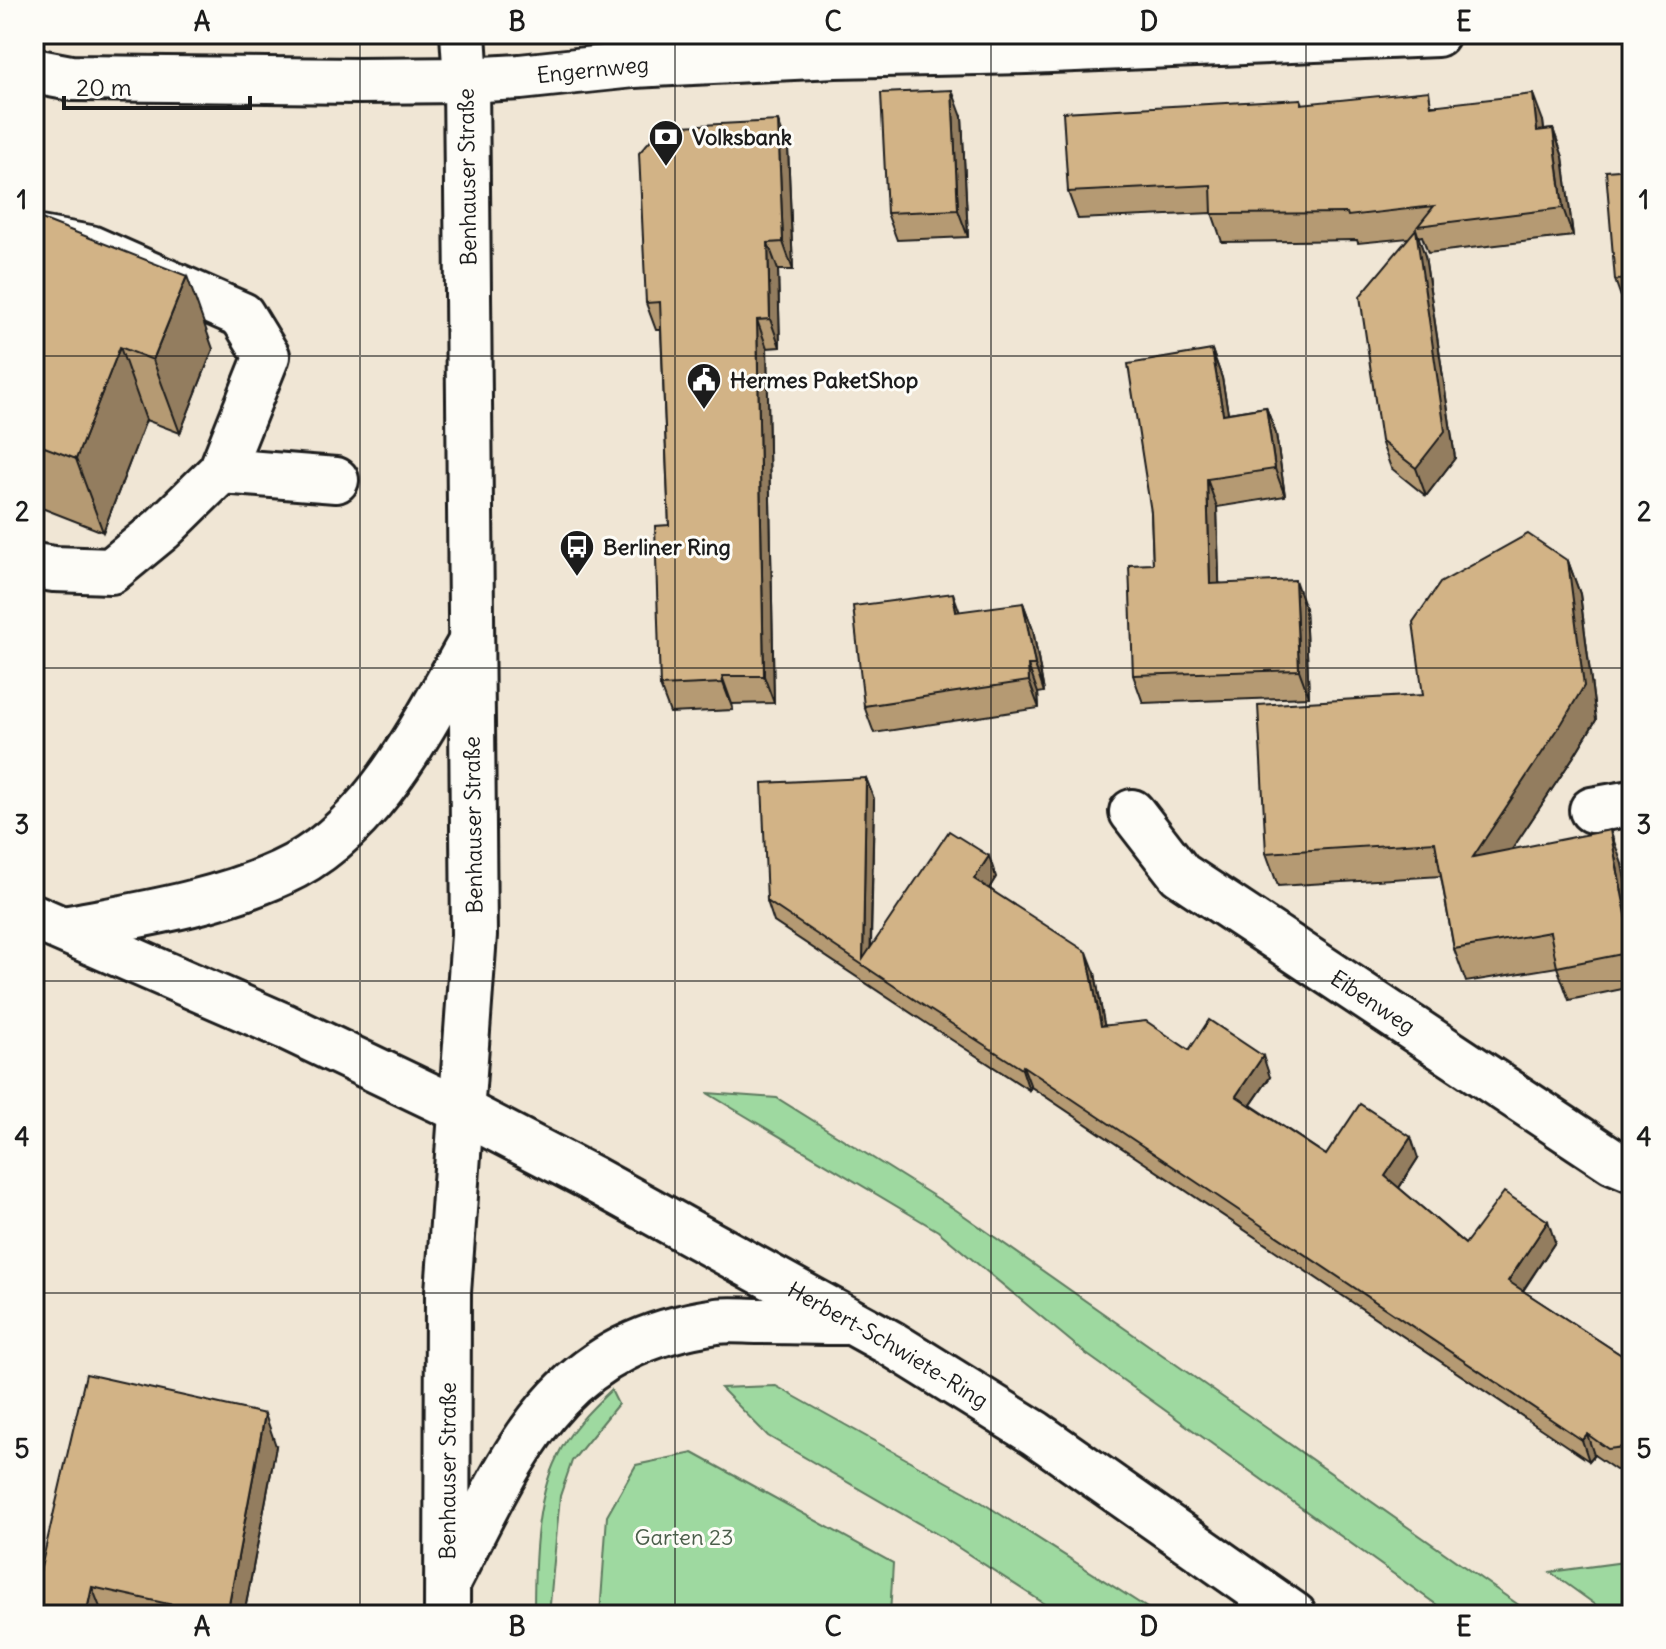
<svg xmlns="http://www.w3.org/2000/svg" width="1666" height="1649" viewBox="0 0 1666 1649" font-family="Delius,sans-serif">
<rect width="100%" height="100%" fill="#f0e6d5"/>
<filter id="ink" filterUnits="userSpaceOnUse"><feTurbulence type="fractalNoise" baseFrequency=".0125" numOctaves="2"/><feDisplacementMap in="SourceGraphic" scale="16" xChannelSelector="R" yChannelSelector="G"/><feConvolveMatrix kernelMatrix="1 2 1 2 8 2 1 2 1" color-interpolation-filters="sRGB"/></filter>
<g filter="url(#ink)">
<g fill="#9ed9a0" stroke="#5d7a5e" stroke-width="2">
<path d="M707,1093L777,1098L956,1210L1533,1615H1451L1085,1353L938,1231Z"/>
<path d="M776,1386L967,1493L1158,1615H1062L942,1537L768,1436L721,1388Z"/>
<path d="M611,1390L618,1404L572,1461L560,1496L549,1615H534C534,1566 535,1501 557,1457C569,1431 591,1409 611,1390Z"/>
<path d="M693,1453L893,1563L890,1615H600L607,1516L636,1465Z"/>
<path d="M1632,1561V1615H1610L1550,1572Z"/>
</g>
<g fill="none" stroke-linecap="round" stroke-linejoin="round">
<defs>
<g id="minor">
<path id="s1" d="M34,71L71,78L358,81L466,80L520,77L633,65L835,55L1027,51L1437,34"/>
<path d="M34,238L90,248L242,315L267,356L221,471L162,529L111,571L54,569L34,566"/>
<path d="M221,471L336,480"/>
<path d="M1592,810L1632,803"/>
<path id="s2" d="M1132,812L1180,874L1613,1161L1632,1169"/>
</g>
<g id="major">
<path id="s3" d="M34,917L286,1027L460,1110L591,1178L892,1344L1035,1433L1294,1615"/>
<path d="M64,929C137,915 213,904 281,873C374,831 423,725 471,642"/>
<path d="M450,1578C517,1448 556,1344 717,1321C730,1319 745,1321 759,1321C788,1321 816,1322 845,1322"/>
<path id="s4" d="M447,1615L448,1292L474,935L466,80L463,34"/>
</g>
</defs>
<use href="#minor" stroke="#1c1c1c" stroke-width="50"/>
<use href="#major" stroke="#1c1c1c" stroke-width="50"/>
<use href="#minor" stroke="#fdfcf7" stroke-width="44"/>
<use href="#major" stroke="#fdfcf7" stroke-width="44"/>
</g>
<g fill="#b59a73" stroke="#1c1c1c" stroke-width="2">
<path d="M1301,99L1303,104L1435,105L1543,121L1544,130L1553,129L1563,157L1573,236L1428,253L1422,236L1418,237L1425,256L1455,458L1426,496L1391,468L1381,441L1408,238L1358,243L1357,240L1222,242L1212,213L1078,219L1068,192Z"/>
<path d="M962,117L968,237L897,240L887,213Z"/>
<path d="M788,148L793,270H778L780,347L767,348L774,703L732,704L733,710L670,713L660,686L669,525L661,330H656L646,303Z"/>
<path d="M1632,169V307L1625,308L1615,280Z"/>
<path d="M34,216L213,349L180,433L146,420L103,532L34,505Z"/>
<path d="M1212,350L1222,378L1228,413L1266,407L1276,434L1285,496L1217,507L1219,583L1305,608L1309,697L1143,703L1133,675L1153,564L1151,512Z"/>
<path d="M1568,561L1580,594L1596,720L1574,756L1512,849L1622,864L1632,915V987L1569,1000L1557,967L1466,982L1454,949L1441,876L1278,886L1266,853L1423,695Z"/>
<path d="M1023,603L1033,630L1044,692L1038,693L1039,708L874,733L864,706Z"/>
<path d="M866,778L874,799L871,947L996,877L989,888L1095,973L1104,1025L1189,1050L1270,1077L1251,1105L1326,1155L1418,1158L1399,1188L1465,1244L1555,1242L1523,1291L1632,1362V1468L1616,1470L1594,1455L1589,1461L1031,1087L1029,1090L935,1029L774,922L767,901Z"/>
<path d="M276,1446L244,1615H34L39,1576Z"/>
</g>
<g fill="#937d5e" stroke="#1c1c1c" stroke-width="2">
<path d="M952,90L962,117L968,237L958,210Z"/>
<path d="M1533,94L1543,121L1547,158L1537,131Z"/>
<path d="M778,121L788,148L793,270L783,242Z"/>
<path d="M1553,129L1563,157L1573,236L1563,208Z"/>
<path d="M1416,229L1425,256L1455,458L1426,496L1416,468Z"/>
<path d="M768,243L778,270L780,347L770,319Z"/>
<path d="M187,276L213,349L180,433L153,360Z"/>
<path d="M757,320L767,348L774,703L764,676Z"/>
<path d="M120,347L146,420L103,532L76,459Z"/>
<path d="M1212,350L1222,378L1233,441L1223,414Z"/>
<path d="M1266,407L1276,434L1285,496L1275,469Z"/>
<path d="M1207,479L1217,507L1220,611L1210,584Z"/>
<path d="M1568,561L1580,594L1596,720L1574,756L1485,890L1473,857Z"/>
<path d="M1295,580L1305,608L1309,697L1299,670Z"/>
<path d="M953,593L963,621L956,612Z"/>
<path d="M1023,603L1033,630L1044,692L1035,665Z"/>
<path d="M1028,665L1038,693L1039,708L1029,681Z"/>
<path d="M722,676L732,704L733,710L723,683Z"/>
<path d="M866,778L874,799L870,970L863,959Z"/>
<path d="M1610,830L1622,864L1632,915V946Z"/>
<path d="M989,856L996,877L982,900L974,879Z"/>
<path d="M1087,952L1095,973L1108,1046L1101,1026Z"/>
<path d="M1263,1056L1270,1077L1243,1116L1236,1096Z"/>
<path d="M1023,1066L1031,1087L1029,1090L1022,1069Z"/>
<path d="M1411,1137L1418,1158L1393,1197L1385,1176Z"/>
<path d="M34,1170L42,1193L34,1226Z"/>
<path d="M1548,1221L1555,1242L1515,1302L1508,1281Z"/>
<path d="M265,1414L276,1446L244,1615H227Z"/>
<path d="M1587,1434L1594,1455L1589,1461L1582,1440Z"/>
<path d="M92,1587L103,1615H86Z"/>
</g>
<g fill="#d2b386" stroke="#1c1c1c" stroke-width="2">
<path d="M952,90L958,210L887,213L881,93Z"/>
<path d="M1429,91L1431,106L1533,94L1537,131L1553,129L1563,208L1418,226L1434,206L1348,216L1347,213L1212,214L1211,185L1068,192L1063,112L1301,99V104Z"/>
<path d="M778,121L783,242L768,243L770,319L757,320L764,676H722L723,683L660,686L655,526L669,525L660,302L646,303L639,153L662,127Z"/>
<path d="M1632,169V279L1615,280L1606,171Z"/>
<path d="M34,216L187,276L153,360L120,347L76,459L34,443Z"/>
<path d="M1416,229L1445,431L1416,468L1381,441L1360,296Z"/>
<path d="M1212,350L1223,414L1266,407L1275,469L1207,479L1210,584L1295,580L1299,670L1133,675L1129,565L1153,564L1151,512L1128,364Z"/>
<path d="M1528,534L1568,561L1584,686L1562,723L1473,857L1610,830L1632,946V952L1557,967L1550,932L1454,949L1435,842L1266,853L1258,705L1423,695L1413,622L1440,583Z"/>
<path d="M953,593L956,612L1023,603L1035,665H1028L1029,681L864,706L853,606Z"/>
<path d="M866,778L863,959L949,831L989,856L974,879L1087,952L1101,1026L1146,1021L1189,1050L1209,1020L1263,1056L1236,1096L1326,1155L1360,1104L1411,1137L1385,1176L1465,1244L1504,1192L1548,1221L1508,1281L1632,1362V1446L1608,1449L1587,1434L1582,1440L1023,1066L1022,1069L927,1008L767,901L762,783Z"/>
<path d="M86,1374L265,1414L227,1615H209V1613L92,1587L86,1615H34V1575L39,1576Z"/>
</g>
</g>
<path fill="none" stroke="#1c1c1c" stroke-width="2" stroke-opacity="0.55" d="M360,34V1615M675,34V1615M991,34V1615M1306,34V1615M34,356H1632M34,668H1632M34,981H1632M34,1293H1632"/>
<defs>
<symbol id="bank-pin" viewBox="-11 -11 22 30"><path d="M0 17L-7.5 6A9.5 9.5 0 1 1 7.5 6Z" fill="#1c1c1c" stroke="#fdfcf7"/><path d="M-6-4H6V4H-6ZM0-2.3a2.3 2.3 0 1 0 0 4.6a2.3 2.3 0 1 0 0-4.6Z" fill="#fff"/></symbol>
<symbol id="civic-pin" viewBox="-11 -11 22 30"><path d="M0 17L-7.5 6A9.5 9.5 0 1 1 7.5 6Z" fill="#1c1c1c" stroke="#fdfcf7"/><path d="M-.6-6.5H3V-4.5H.6V-3L4-1V1h2V6H-6V1h2V-1L-.6-3ZM-1.2 2.5V6h2.4V2.5Z" fill="#fff"/></symbol>
<symbol id="bus-pin" viewBox="-11 -11 22 30"><path d="M0 17L-7.5 6A9.5 9.5 0 1 1 7.5 6Z" fill="#1c1c1c" stroke="#fdfcf7"/><path d="M-5-6H5V4H4V6H2V4H-2V6H-4V4H-5ZM-3.5-4V0h7V-4ZM-3.5 1.2v1.5H-2V1.2ZM2 1.2v1.5H3.5V1.2Z" fill="#fff"/></symbol>
</defs>
<g fill-rule="evenodd">
<use href="#bank-pin" x="646" y="117" width="40" height="54"/>
<use href="#civic-pin" x="684" y="360" width="40" height="54"/>
<use href="#bus-pin" x="557" y="527" width="40" height="54"/>
</g>
<g text-anchor="middle" dominant-baseline="central" stroke-width="6" stroke-linejoin="round" paint-order="stroke">
<g font-size="22" fill="#1c1c1c" stroke="#fdfcf7">
<text stroke="none"><textPath href="#s1" startOffset="560">Engernweg</textPath></text>
<text transform="translate(467 177) rotate(-91)">Benhauser Straße</text>
<text transform="translate(473 825) rotate(-91)">Benhauser Straße</text>
<text stroke="none"><textPath href="#s2" startOffset="310">Eibenweg</textPath></text>
<text stroke="none"><textPath href="#s3" startOffset="956">Herbert-Schwiete-Ring</textPath></text>
<text stroke="none"><textPath href="#s4" startOffset="144">Benhauser Straße</textPath></text>
</g>
<g font-size="22" font-weight="bold" fill="#1c1c1c" stroke="#fdfcf7" text-anchor="start">
<text x="692" y="137">Volksbank</text>
<text x="730" y="380">Hermes PaketShop</text>
<text x="603" y="547">Berliner Ring</text>
</g>
<g font-size="22" fill="#4a5e4a" stroke="#fdfcf7">
<text x="684" y="1537">Garten 23</text>
</g>
</g>
<rect width="1666" height="1649" fill="none" stroke="#fdfcf7" stroke-width="88"/>
<path d="M64 96v12h186v-12" fill="none" stroke="#1c1c1c" stroke-width="4"/>
<text x="76" y="96" font-size="24" fill="#1c1c1c" stroke="#fdfcf7" stroke-width="6" paint-order="stroke">20 m</text>
<rect x="44" y="44" width="1578" height="1561" fill="none" stroke="#1c1c1c" stroke-width="3"/>
<g font-size="26" text-anchor="middle" font-weight="bold" fill="#1c1c1c">
<text x="202" y="31">A</text>
<text x="517" y="31">B</text>
<text x="833" y="31">C</text>
<text x="1149" y="31">D</text>
<text x="1464" y="31">E</text>
<text x="22" y="209">1</text>
<text x="1644" y="209">1</text>
<text x="22" y="521">2</text>
<text x="1644" y="521">2</text>
<text x="22" y="834">3</text>
<text x="1644" y="834">3</text>
<text x="22" y="1146">4</text>
<text x="1644" y="1146">4</text>
<text x="22" y="1458">5</text>
<text x="1644" y="1458">5</text>
<text x="202" y="1636">A</text>
<text x="517" y="1636">B</text>
<text x="833" y="1636">C</text>
<text x="1149" y="1636">D</text>
<text x="1464" y="1636">E</text>
</g>
</svg>
